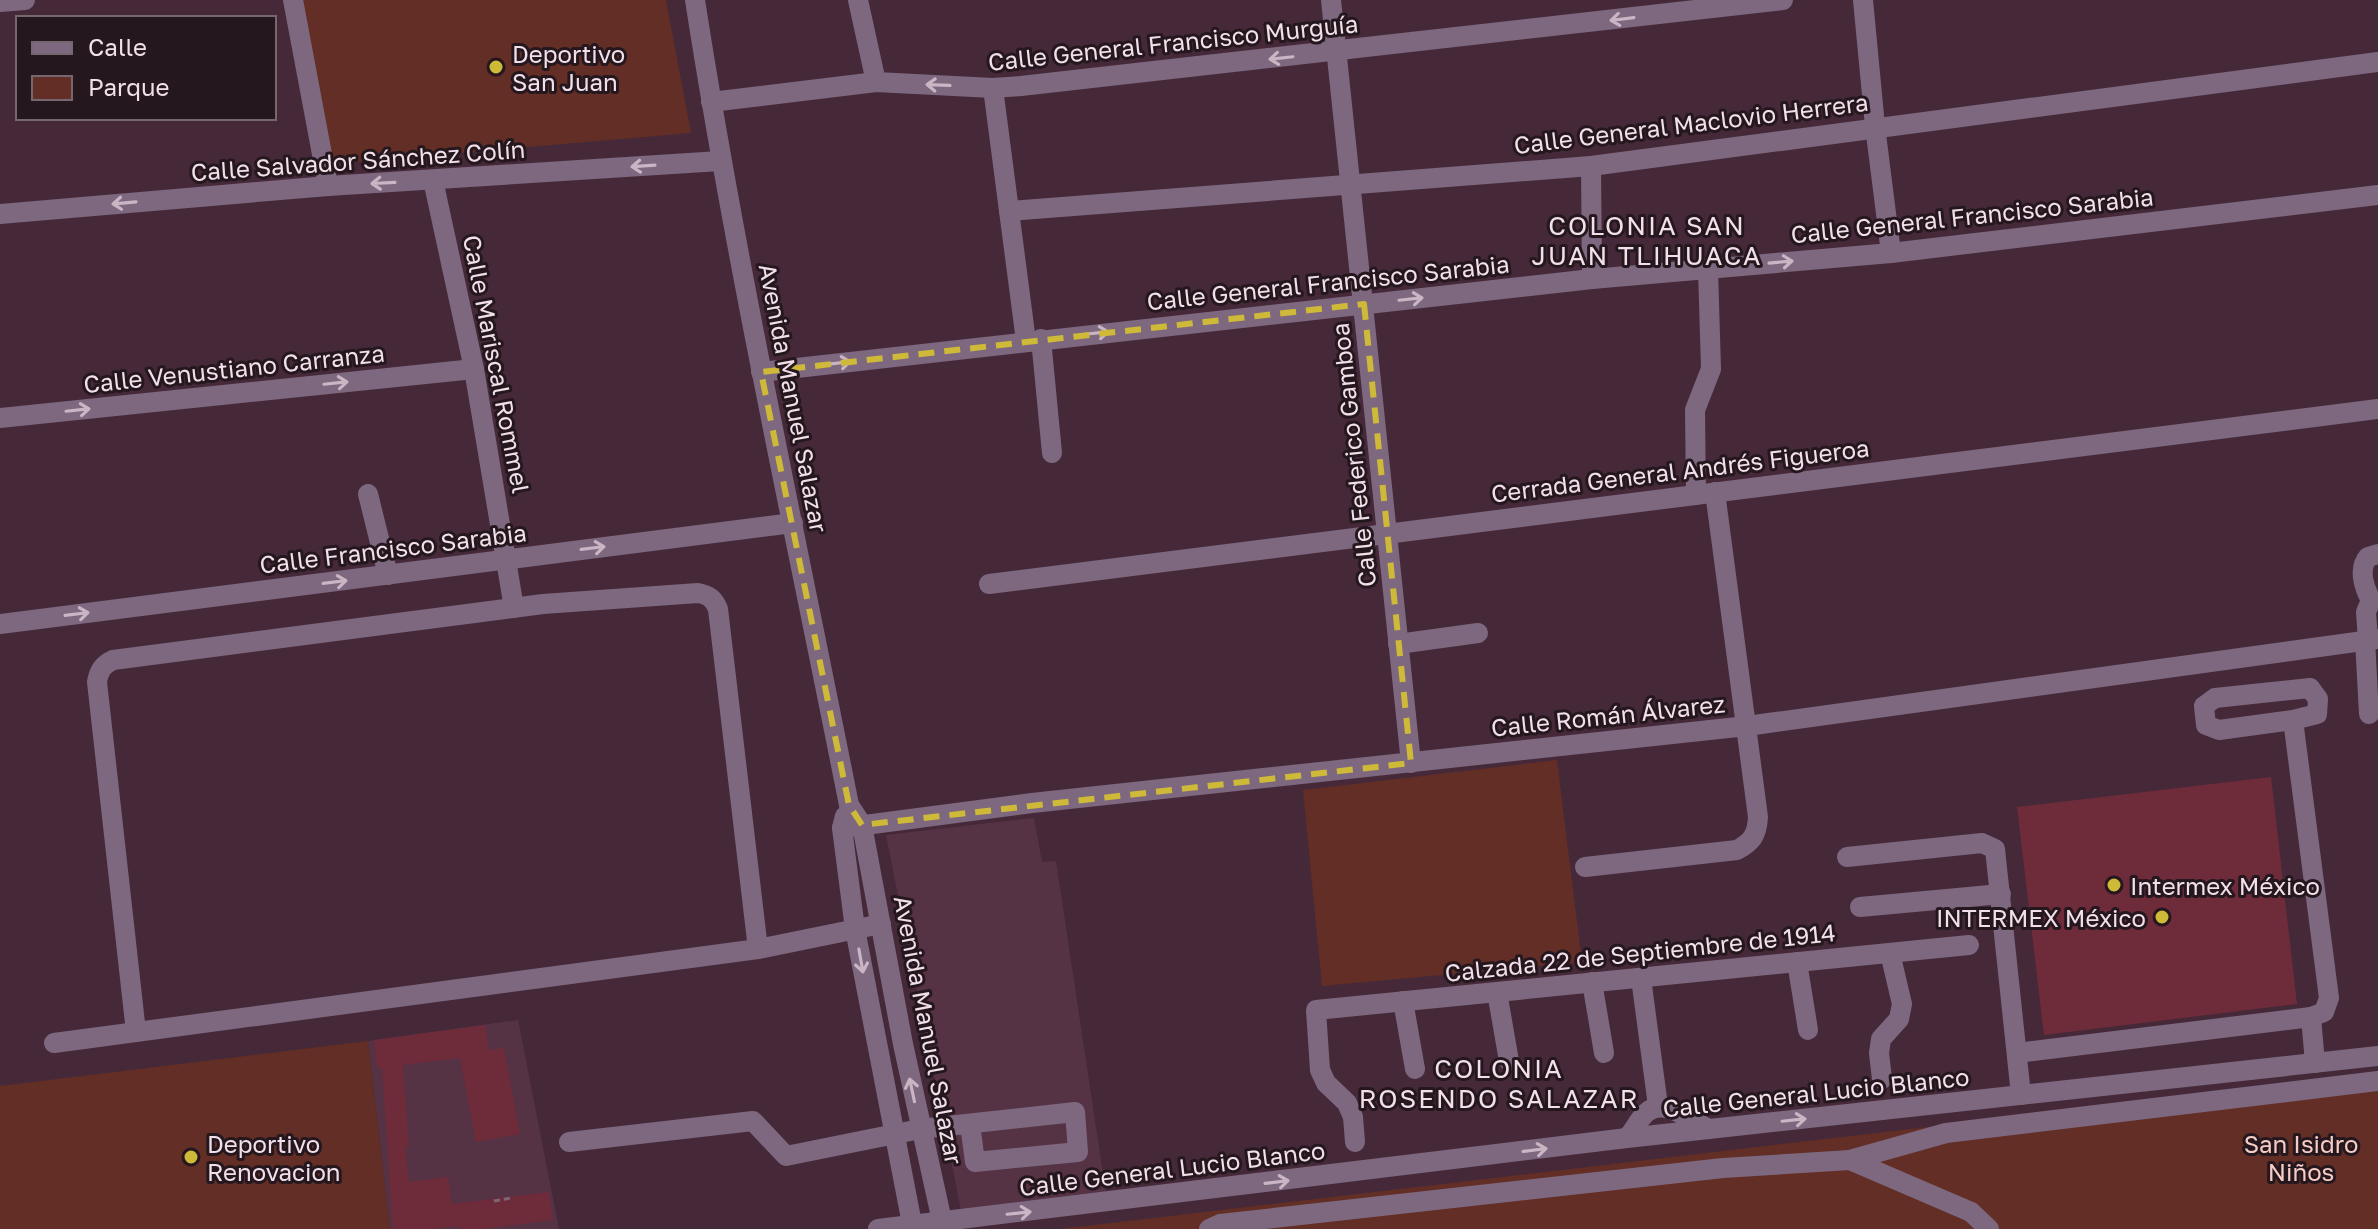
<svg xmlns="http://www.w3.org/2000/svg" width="2378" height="1229" viewBox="0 0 2378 1229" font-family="'Golos Text',sans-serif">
<rect width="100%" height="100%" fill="#462939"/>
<g fill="#553345">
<path d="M1034,818L1042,862L1056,861L1106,1194L961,1210L886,835Z"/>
<path d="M518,1020L559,1229H390L368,1041Z"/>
</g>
<g fill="#622e25">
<path d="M301,0H666L691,133L330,164Z"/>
<path d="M1557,760L1582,962L1322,986L1303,790Z"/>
<path d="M368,1041L390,1229H0V1086Z"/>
<path d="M2378,1074V1229H1060Z"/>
</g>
<g fill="#6e2b3a">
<path d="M2271,777L2297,1004L2044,1035L2017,807Z"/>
<path d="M485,1025L489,1050L504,1048L520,1134L476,1142L460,1058L403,1065L409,1147H405L409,1182L448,1177L452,1204L549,1192L553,1220L484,1229H459V1226L434,1229H393L382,1068H377L374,1040Z"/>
</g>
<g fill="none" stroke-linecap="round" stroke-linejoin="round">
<path stroke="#7f6573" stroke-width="3" stroke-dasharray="6 4" stroke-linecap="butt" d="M494,1201L511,1198"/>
<g stroke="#7d687f" stroke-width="20">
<path d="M293,0L328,186"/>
<path d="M695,0C737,270 796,537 849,805L862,825L903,1044L942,1221"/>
<path d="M858,0L876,82"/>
<path d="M1331,0L1411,763"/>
<path d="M1863,0L1875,126L1891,253"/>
<path d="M0,2L25,0"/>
<path d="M993,88L1026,341"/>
<path d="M711,102L876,82L993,88L1021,86L1783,0"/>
<path d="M1591,166L1592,279"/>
<path d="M433,180L474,369L514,608"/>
<path d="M1009,211L1591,166L2378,62"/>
<path d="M0,214L328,186L720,161"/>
<path d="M1041,339L1052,453"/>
<path d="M761,372L1592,279L1891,253L2378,195"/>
<path d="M0,418L474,369"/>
<path d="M368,494L388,575"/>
<path d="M1696,495L1695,410L1711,369L1708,269"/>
<path d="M989,584L2378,409"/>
<path d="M0,624L793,523"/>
<path d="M2365,640L2369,714"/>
<path d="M2368,640L2366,612L2371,600C2364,588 2358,569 2368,557L2378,554"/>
<path d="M1398,644L1478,633"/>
<path d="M2293,720L2317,714L2318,699L2310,688L2215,698L2204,706L2206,725L2219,730L2293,720L2329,998L2324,1012L2311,1017"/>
<path d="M845,816L842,828L855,929L913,1229"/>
<path d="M842,828L1032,803L1747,726L2378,639"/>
<path d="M1847,857L1982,843L1995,849L2021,1095"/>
<path d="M1585,867L1737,850C1752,842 1757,835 1758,817L1715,492"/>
<path d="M1860,907L2001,894"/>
<path d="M1797,962L1808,1030"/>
<path d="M1641,978L1658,1106"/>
<path d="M1592,982L1604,1053"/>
<path d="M1497,992L1509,1061"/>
<path d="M1403,1001L1415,1069"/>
<path d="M136,1032L97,682C99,670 103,665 113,660L543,604L698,593C709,595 714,599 718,609L758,949"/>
<path d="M54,1043L758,949L881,924"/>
<path d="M2017,1053L2311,1017L2315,1063"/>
<path d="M1882,1079L1879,1053L1881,1039L1899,1019L1902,1004L1890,953"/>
<path d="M1627,1138C1634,1131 1638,1120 1646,1113C1663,1096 1692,1122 1709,1129"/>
<path d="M569,1142L753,1121L786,1156L920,1129L1075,1112L1078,1152L975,1162L970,1124"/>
<path d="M1355,1142L1353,1117L1347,1103L1326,1083L1320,1070L1316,1010L1969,945"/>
<path d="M1850,1160L1946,1133L2378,1081"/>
<path d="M878,1229L1627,1138L2378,1056"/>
<path d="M1209,1229L1220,1224L1723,1168L1850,1160L1971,1212L1989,1229"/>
</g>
</g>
<defs><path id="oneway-shaft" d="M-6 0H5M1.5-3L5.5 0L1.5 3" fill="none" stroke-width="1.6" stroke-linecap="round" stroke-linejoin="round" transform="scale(2)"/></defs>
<g stroke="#c9b5c4">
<use href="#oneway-shaft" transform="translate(1622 19) rotate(173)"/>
<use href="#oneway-shaft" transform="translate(1281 58) rotate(174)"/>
<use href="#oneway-shaft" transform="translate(938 85) rotate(-178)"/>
<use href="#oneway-shaft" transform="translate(643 166) rotate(176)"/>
<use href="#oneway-shaft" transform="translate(383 183) rotate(177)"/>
<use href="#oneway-shaft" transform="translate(124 203) rotate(175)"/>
<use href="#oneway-shaft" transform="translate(1781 262) rotate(-5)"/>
<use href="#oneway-shaft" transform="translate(1411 299) rotate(-6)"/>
<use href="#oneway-shaft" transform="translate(1097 333) rotate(-6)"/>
<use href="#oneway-shaft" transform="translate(839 363) rotate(-7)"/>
<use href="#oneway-shaft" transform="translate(336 383) rotate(-6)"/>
<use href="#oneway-shaft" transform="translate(78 410) rotate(-6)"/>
<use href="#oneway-shaft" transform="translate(593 548) rotate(-7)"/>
<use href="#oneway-shaft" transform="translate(335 582) rotate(-7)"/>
<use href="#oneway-shaft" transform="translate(77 614) rotate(-7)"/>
<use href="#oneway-shaft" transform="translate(861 961) rotate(80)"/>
<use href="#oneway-shaft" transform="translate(912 1090) rotate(-102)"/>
<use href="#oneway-shaft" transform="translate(1794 1120) rotate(-6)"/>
<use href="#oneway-shaft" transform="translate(1535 1150) rotate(-7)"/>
<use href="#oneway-shaft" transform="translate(1277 1182) rotate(-7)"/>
<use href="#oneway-shaft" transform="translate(1019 1213) rotate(-6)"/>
</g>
<path fill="none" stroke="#ceb938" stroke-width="6" stroke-dasharray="16 10" stroke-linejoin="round" d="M1364,304L1411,763L862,825L849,805L761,372Z"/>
<g fill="#ceb938" stroke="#24171e" stroke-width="3">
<circle cx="496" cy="67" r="8"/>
<circle cx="2114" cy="885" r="8"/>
<circle cx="2162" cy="917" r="8"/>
<circle cx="191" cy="1157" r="8"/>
</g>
<g text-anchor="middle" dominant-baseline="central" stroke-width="6" stroke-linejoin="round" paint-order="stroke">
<g font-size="24" fill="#f2dfe9" stroke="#24171e">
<text transform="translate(1173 42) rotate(-6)">Calle General Francisco Murguía</text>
<text transform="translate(1691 123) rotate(-7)">Calle General Maclovio Herrera</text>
<text transform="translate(358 160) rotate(-4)">Calle Salvador Sánchez Colín</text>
<text transform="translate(1972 215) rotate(-6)">Calle General Francisco Sarabia</text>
<text transform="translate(1328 282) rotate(-6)">Calle General Francisco Sarabia</text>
<text transform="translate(497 364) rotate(79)">Calle Mariscal Rommel</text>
<text transform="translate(234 368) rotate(-6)">Calle Venustiano Carranza</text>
<text transform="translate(794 398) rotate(79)">Avenida Manuel Salazar</text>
<text transform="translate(1353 455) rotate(-96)">Calle Federico Gamboa</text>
<text transform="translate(1680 470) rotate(-7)">Cerrada General Andrés Figueroa</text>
<text transform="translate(393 548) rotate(-7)">Calle Francisco Sarabia</text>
<text transform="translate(1608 715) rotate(-6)">Calle Román Álvarez</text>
<text transform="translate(1640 952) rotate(-6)">Calzada 22 de Septiembre de 1914</text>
<text transform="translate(929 1030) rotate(79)">Avenida Manuel Salazar</text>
<text transform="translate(1816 1092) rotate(-6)">Calle General Lucio Blanco</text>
<text transform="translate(1172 1168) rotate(-7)">Calle General Lucio Blanco</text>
</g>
<g font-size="24" fill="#f2dfe9" stroke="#24171e" text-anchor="start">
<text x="512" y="53">Deportivo<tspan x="512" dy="28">San Juan</tspan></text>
<text x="2130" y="885">Intermex México</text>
<text x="2146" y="917" text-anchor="end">INTERMEX México</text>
<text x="207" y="1143">Deportivo<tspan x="207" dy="28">Renovacion</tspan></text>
</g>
<g font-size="24" fill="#f7ccc4" stroke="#24171e">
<text x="2301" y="1143">San Isidro<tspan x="2301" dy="28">Niños</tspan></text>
</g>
<g font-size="26" letter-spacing="2" fill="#f2dfe9" stroke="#24171e">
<text x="1647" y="225">COLONIA SAN<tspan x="1647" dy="30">JUAN TLIHUACA</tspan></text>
<text x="1499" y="1068">COLONIA<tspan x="1499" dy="30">ROSENDO SALAZAR</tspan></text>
</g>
</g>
<rect x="16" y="16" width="260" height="104" fill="#24171e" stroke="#76676f" stroke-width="2"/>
<rect x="32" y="42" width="40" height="12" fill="#7d687f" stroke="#76676f" stroke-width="2"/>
<text x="88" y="56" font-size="24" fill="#f2dfe9">Calle</text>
<rect x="32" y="76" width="40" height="24" fill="#622e25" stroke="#76676f" stroke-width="2"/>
<text x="88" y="96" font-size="24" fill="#f2dfe9">Parque</text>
</svg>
